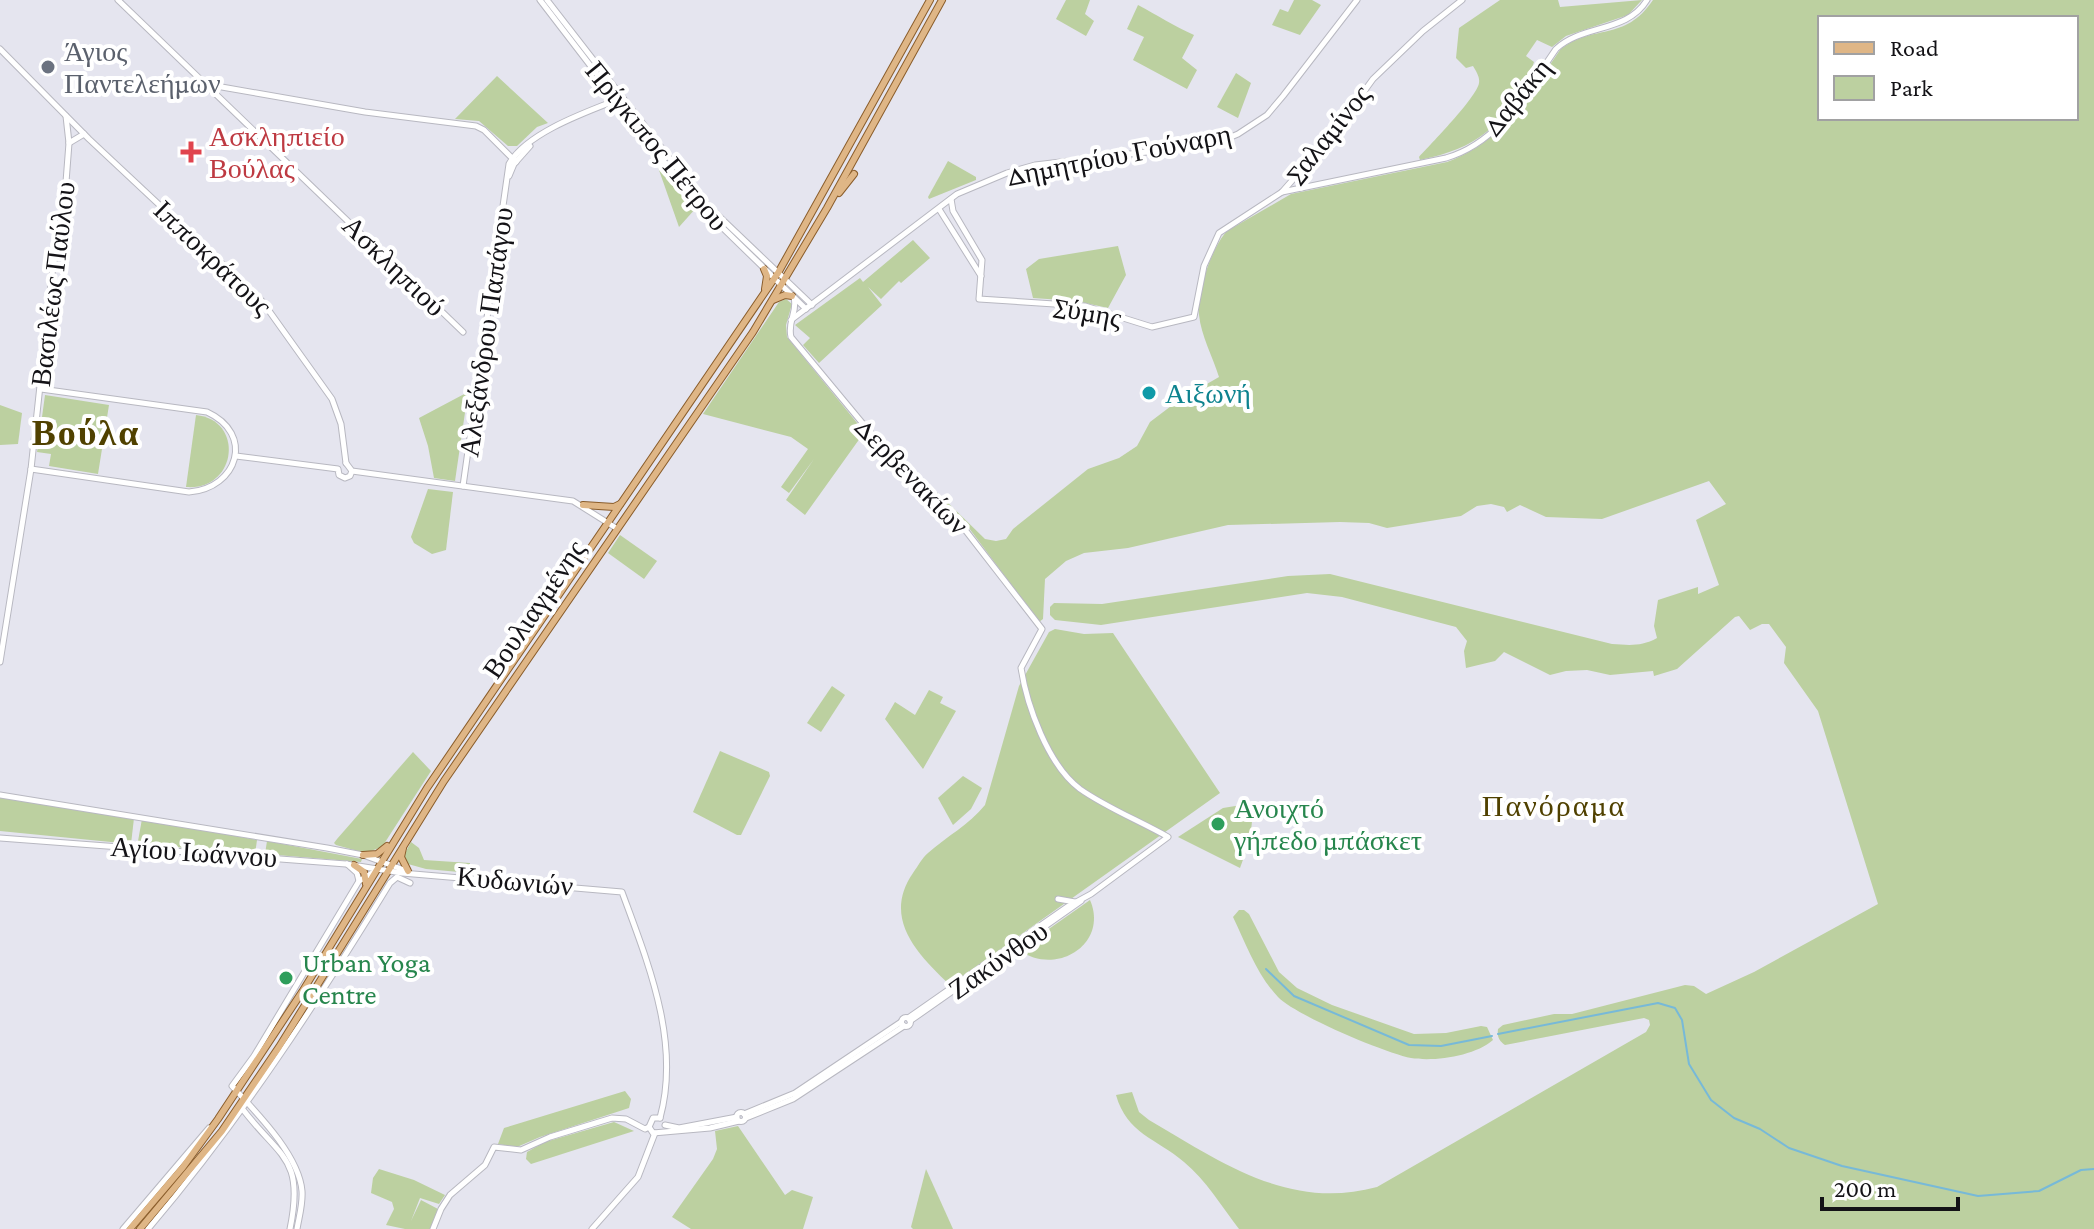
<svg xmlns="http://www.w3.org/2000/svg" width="2094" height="1229" viewBox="0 0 2094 1229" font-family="'Crimson Pro',serif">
<rect width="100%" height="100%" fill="#e5e5ef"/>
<g fill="#bcd0a0" fill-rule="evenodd">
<path d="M1066,0H1090L1085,14L1094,21L1086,36L1056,19Z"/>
<path d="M1294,0H1312L1321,5L1300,35L1272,25L1280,9L1288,12Z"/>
<path d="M1500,0H1558L1560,7L1642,0L1628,15L1566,36L1552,47L1537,40L1526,56L1534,62L1532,68L1538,70C1500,122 1487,146 1420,160L1419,157C1430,145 1477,97 1479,83C1480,77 1476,71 1473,66L1466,68L1456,58L1459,28Z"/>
<path d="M1653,0H2094V1229H1239C1222,1207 1206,1180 1184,1162C1156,1138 1127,1134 1116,1095L1132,1092L1139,1112L1149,1120C1221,1162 1289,1211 1377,1187L1646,1032L1650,1025L1649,1020L1644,1018L1505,1045C1499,1041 1497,1037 1498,1029L1503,1025L1554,1014H1572L1685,985L1694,986L1706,994L1754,972L1878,904L1818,711L1784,663L1786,647L1769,624H1762L1750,630L1739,616L1735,617L1677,669L1654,676L1653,671L1610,675L1587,670L1566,671L1550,675L1504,652L1495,661L1466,668L1464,651L1467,641L1456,627L1342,597L1307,593L1101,625L1055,620L1050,615V607L1054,603L1102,604L1288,576L1330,574L1612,644C1628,645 1641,647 1657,638L1654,626L1658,600L1698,587V594L1719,585L1696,520L1726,504L1709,481L1602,519L1546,517L1520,505L1507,512L1504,507L1491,504L1477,506L1461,516L1387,528L1369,523L1340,522L1228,525L1128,548L1084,553L1066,561L1045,579L1043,619L1039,622L966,524L910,470L941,496L985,539L996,541L1006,539L1013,529L1088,469L1119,458L1137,446L1150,422L1179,400L1219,377C1213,358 1201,335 1199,315C1196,293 1212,247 1227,231L1291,194L1447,162C1504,141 1527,97 1560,50C1593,23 1624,43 1653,0ZM1820,18H2076V118H1820Z"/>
<path d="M1138,5C1157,15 1174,26 1194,35L1182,58L1197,70L1187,89L1133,60L1144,37L1127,29Z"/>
<path d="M1236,73L1251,83L1238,118L1217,107Z"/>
<path d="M497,76L548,123L537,127L517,146H508L479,121L455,119Z"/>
<path d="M653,153L696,208L679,227Z"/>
<path d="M948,161L976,177V180L929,199L928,197Z"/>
<path d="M913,240L930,258L901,283L899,281L881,299L868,287L882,305L819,363L803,345L810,338L795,325L860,278L863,282Z"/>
<path d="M1118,246L1126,275L1108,308L1076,301L1033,298L1026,269L1039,259Z"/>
<path d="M786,299L792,304L786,325L787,337L862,429L863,434L805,515L786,500L814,459L789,493L781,487L808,449L791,437L703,414L779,302Z"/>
<path d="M468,392L455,481L434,478L428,446L419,418Z"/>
<path d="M45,395L109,405L98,474L49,466L51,454L37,452L41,427L54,429L56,420L42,417Z"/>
<path d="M0,405L22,413L18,444L0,445Z"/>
<path d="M196,415C245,420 237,491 186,487Z"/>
<path d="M428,489L453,492L446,550L432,554L414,543L411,537Z"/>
<path d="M620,535L657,561L644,579L608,553Z"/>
<path d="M1055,629L1084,634L1113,633L1220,793L950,985C917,954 882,918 913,873C918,866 922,858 928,853C947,836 969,825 985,805L1019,686L1049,632Z"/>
<path d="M832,686L845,695L821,732L807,723Z"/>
<path d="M929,690L943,697L940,703L956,711L923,769L885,719L895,702L915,715Z"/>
<path d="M720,751L769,772L770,776L741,835H737L693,812Z"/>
<path d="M413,752L431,771L382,847L365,853L336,845L334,843L337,839Z"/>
<path d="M963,776L982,788L971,809L953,825L938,798Z"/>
<path d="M0,797L134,818L131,844L0,831Z"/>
<path d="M1254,803L1250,840L1240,868L1178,837L1223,808Z"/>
<path d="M142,819L257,840L255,854L141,844L138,841Z"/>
<path d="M267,841L362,859L361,862L265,854Z"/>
<path d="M411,842L419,848L424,860L470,863V873L426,869L408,864L404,855Z"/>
<path d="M1090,900C1109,944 1056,977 1019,950Z"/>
<path d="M1239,910H1244L1249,914L1279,972L1297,988L1332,1005L1414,1034L1446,1033L1481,1026L1487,1027L1493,1040C1475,1056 1434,1062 1411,1058C1385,1053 1295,1015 1278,997C1257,975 1246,944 1233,917Z"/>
<path d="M625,1091L631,1099L629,1108L540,1137L517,1147L498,1144L504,1128Z"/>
<path d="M614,1122L634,1131L531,1164L526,1159L527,1152L545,1142Z"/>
<path d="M738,1126L785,1195L792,1190L813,1197L803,1229H691L672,1217L713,1159L717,1149L715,1131Z"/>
<path d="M379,1169L414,1180L445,1195L439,1204L420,1198L411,1221L421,1200L438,1209L430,1229H405L386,1225L394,1209L392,1202L371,1193L373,1178Z"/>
<path d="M926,1169L953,1229H913L911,1227Z"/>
</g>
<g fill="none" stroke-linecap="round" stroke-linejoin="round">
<g stroke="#77b9d8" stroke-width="2">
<path d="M1266,969L1294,996L1409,1045L1441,1046L1492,1036"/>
<path d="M1498,1034L1658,1003L1675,1008L1682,1020L1689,1064L1711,1100L1734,1118L1760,1129L1789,1148L1842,1166L1978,1196L2039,1191L2081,1170L2094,1169"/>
</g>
<defs>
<g id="secondary">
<path d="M118,0L463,332"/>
<path d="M540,0L692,198L806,309"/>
<path d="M547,0L702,200L812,305"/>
<path d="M0,49L89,139L262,301L332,399L341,424L346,463"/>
<path d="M211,90L216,86L365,112L476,126L484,130L516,162"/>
<path d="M69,143L84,134"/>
<path d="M509,176L514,164L530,146"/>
<path d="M1282,192L1446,158C1500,142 1526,92 1556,49C1583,24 1627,33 1647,0"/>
<path d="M951,199L953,211L982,260L979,299L1085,306L1152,327L1194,317L1204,266L1219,233L1282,192L1333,134L1373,79L1423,31L1462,0"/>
<path d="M939,209L981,276"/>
<path d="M794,298C798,311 787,322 791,337L869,431L959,522L1042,629L1021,668C1027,706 1048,765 1080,789C1107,808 1140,821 1168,837L1091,894L1067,907L908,1018"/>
<path d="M791,320L957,194L1007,173L1035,165L1190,147L1219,142L1238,134L1267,115L1283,96L1357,0"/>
<path d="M236,456L338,469L339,475L345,478L350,476L352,471"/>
<path d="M346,463L352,471L573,501L616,528"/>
<path d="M31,469L189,492C238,488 255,434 207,412L41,389"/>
<path d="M463,486L509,164C527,132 589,111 622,98"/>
<path d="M0,662L31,469L52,274L65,195L69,143L66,116"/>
<path d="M0,795L327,848L363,855L407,871"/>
<path d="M0,838L346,864L402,873L622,892C648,963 681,1042 660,1118"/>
<path d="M347,864L357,873L359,881"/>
<path d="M1058,899L1075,902"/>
<circle cx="906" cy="1022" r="4.5"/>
<path d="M910,1021L1081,901"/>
<path d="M241,1107C279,1158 305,1156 290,1229"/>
<circle cx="741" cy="1117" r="4.5"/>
<path d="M744,1114L795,1093L901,1022"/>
<path d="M660,1118H653L649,1127L653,1133L710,1128L739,1121"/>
<path d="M746,1118L793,1099L904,1026"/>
<path d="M665,1125L679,1128L737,1117"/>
<path d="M123,1229L209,1128"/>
<path d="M148,1229C240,1121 316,1004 390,883L397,877L410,883"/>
<path d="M297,1229C299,1217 303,1204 302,1191C299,1155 256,1112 232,1086L254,1056L359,881L374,872"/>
<path d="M433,1229L441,1209L450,1195L485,1165L494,1147L521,1150L550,1137L612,1118L626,1119L645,1129L649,1127"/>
<path d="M592,1229L638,1177L655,1133"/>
</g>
<g id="primary">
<path d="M839,193L854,174"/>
<path d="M764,269L767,276L765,289"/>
<path d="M773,300L785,295L792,296"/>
<path d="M583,505L614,507L620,504"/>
<path d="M403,848L401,857L408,871"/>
<path d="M363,855L377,854L387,846"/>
<path d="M354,865L364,872L366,884"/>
<path d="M130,1229L183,1167L218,1119L302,992L427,788L778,273L930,0"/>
<path d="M140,1229L222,1131L279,1047L444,781L753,332L827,208L942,0"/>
</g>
</defs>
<use href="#secondary" stroke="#b8b8c1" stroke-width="7"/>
<use href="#primary" stroke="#8a5d2b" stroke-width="8"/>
<use href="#secondary" stroke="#fff" stroke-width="5"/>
<use href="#primary" stroke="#dfb686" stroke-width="6"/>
</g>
<circle fill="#6b7280" stroke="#fff" stroke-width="3" cx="48" cy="67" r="8"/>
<path fill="#e0444e" stroke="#fff" stroke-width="3" d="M187 140h8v8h8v8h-8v8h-8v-8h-8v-8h8z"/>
<circle fill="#0f9aa8" stroke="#fff" stroke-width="3" cx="1149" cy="393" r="8"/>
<g fill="#2e9e5b" stroke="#fff" stroke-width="3">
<circle cx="1218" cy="824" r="8"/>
<circle cx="286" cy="978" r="8"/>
</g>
<g text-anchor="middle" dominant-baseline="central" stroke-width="8" stroke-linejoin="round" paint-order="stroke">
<g font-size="28" fill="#5b616d" stroke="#fff" text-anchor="start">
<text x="64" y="51">Άγιος<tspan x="64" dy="32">Παντελεήμων</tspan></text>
</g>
<g font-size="28" fill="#141317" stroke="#fff">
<text transform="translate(1517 97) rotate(-51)">Δαβάκη</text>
<text transform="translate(1328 134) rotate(-51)">Σαλαμίνος</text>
<text transform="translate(657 146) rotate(51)">Πρίγκιπος Πέτρου</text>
<text transform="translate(1119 155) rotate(-11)">Δημητρίου Γούναρη</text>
<text transform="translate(213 258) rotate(44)">Ιπποκράτους</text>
<text transform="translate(394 266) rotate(44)">Ασκληπιού</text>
<text transform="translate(53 284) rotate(-83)">Βασιλέως Παύλου</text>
<text transform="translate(1088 312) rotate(11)">Σύμης</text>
<text transform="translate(486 332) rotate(-82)">Αλεξάνδρου Παπάγου</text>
<text transform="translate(912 476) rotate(46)">Δερβενακίων</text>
<text transform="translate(534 609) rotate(-56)">Βουλιαγμένης</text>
<text transform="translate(194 852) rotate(4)">Αγίου Ιωάννου</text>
<text transform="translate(515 881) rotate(5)">Κυδωνιών</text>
<text transform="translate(998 960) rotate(-35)">Ζακύνθου</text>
</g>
<g font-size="28" fill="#be3a42" stroke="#fff" text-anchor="start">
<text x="209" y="136">Ασκληπιείο<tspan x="209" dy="32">Βούλας</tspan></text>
</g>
<g font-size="28" fill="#0d838f" stroke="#fff" text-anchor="start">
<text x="1165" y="393">Αιξωνή</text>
</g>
<g font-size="28" fill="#27864d" stroke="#fff" text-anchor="start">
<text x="1234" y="808">Ανοιχτό<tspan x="1234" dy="32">γήπεδο μπάσκετ</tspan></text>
<text x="302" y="962">Urban Yoga<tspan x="302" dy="32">Centre</tspan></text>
</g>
<g font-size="30" letter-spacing="2" fill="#504100" stroke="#fff">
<text x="1554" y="805">Πανόραμα</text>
</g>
<g font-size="36" font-weight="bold" letter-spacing="2" fill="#504100" stroke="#fff">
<text x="86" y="433">Βούλα</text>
</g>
</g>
<rect x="1818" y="16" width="260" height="104" fill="#ffffff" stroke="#a1a1a2" stroke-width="2"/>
<rect x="1834" y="42" width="40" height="12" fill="#dfb686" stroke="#a1a1a2" stroke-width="2"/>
<text x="1890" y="56" font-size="24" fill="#141317">Road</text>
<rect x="1834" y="76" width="40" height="24" fill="#bcd0a0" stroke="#a1a1a2" stroke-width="2"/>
<text x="1890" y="96" font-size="24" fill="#141317">Park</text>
<path d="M1822 1197v12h136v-12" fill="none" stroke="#141317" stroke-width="4"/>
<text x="1834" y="1197" font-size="24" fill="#141317" stroke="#ffffff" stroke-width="6" paint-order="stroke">200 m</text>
</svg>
